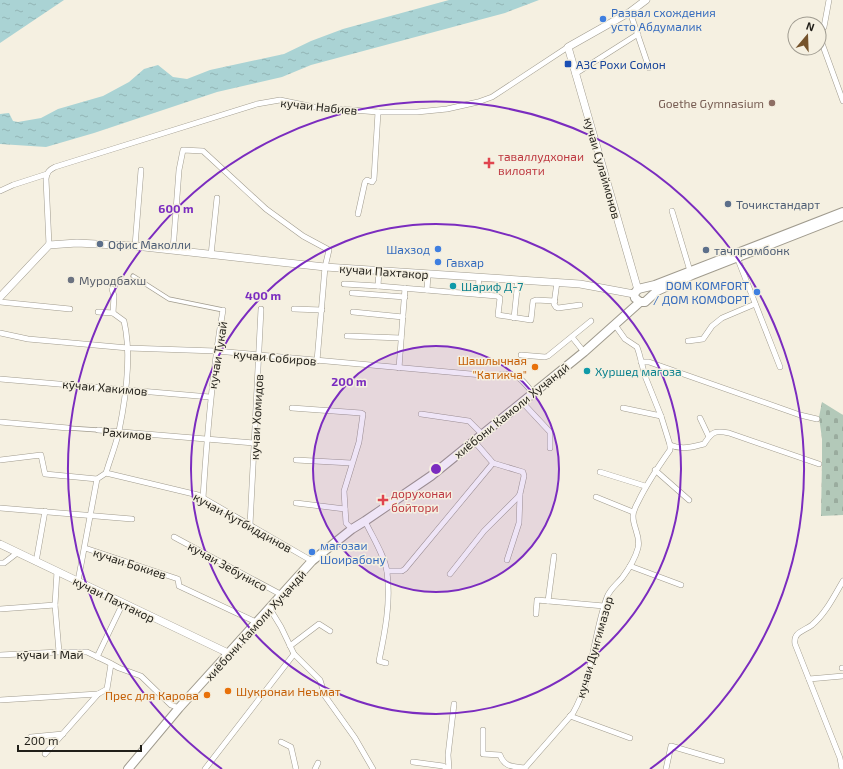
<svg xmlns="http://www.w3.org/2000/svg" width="843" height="769" viewBox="0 0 843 769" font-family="'Exo 2',sans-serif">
<defs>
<pattern id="cemetery-stones" width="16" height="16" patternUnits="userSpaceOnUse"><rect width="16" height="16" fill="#b3c9b9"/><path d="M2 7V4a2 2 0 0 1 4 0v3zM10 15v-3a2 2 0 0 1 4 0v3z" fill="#9aac9e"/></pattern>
<pattern id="water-ripples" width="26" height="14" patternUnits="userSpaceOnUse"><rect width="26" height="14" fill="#aad3d4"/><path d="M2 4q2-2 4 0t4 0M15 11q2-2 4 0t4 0" fill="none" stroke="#92b5b5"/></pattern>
</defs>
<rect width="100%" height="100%" fill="#f5f0e1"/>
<path fill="url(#cemetery-stones)" d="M822,402L843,415V515L821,516L822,461V439L819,417Z"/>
<g fill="url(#water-ripples)">
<path d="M0,0H64L0,43Z"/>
<path d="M449,0H539L505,13L311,65L282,77L217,92L94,133L46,147L0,144V114L9,113L13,121L18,122L41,118L58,109L103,96L129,82L144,69L158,65L173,77L187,79L210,70L284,54L311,41L343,29Z"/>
</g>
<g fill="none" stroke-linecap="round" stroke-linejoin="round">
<defs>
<g id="pedestrian">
<path d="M133,276L169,299L223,310"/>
<path d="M68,428L98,430"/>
</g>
<g id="minor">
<path d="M630,12L649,68"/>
<path d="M819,33L824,27L829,0"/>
<path d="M819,35L843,101"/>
<path d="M575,74L638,34"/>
<path d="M0,191L13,185L47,174"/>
<path d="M672,211L690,271"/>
<path d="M358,214L365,182L367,180L372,182L374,179L378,112"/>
<path d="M49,245L46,179C47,172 49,170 55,167L257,104L280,100L314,107L378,112H417L447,109L478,102L492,97L568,47"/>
<path d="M135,246L141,170"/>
<path d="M173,250L179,170L183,150L203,151L266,209L303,236L329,250L325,267L317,361"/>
<path d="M211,255L217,198"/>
<path d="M737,257L780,367"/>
<path d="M557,282L554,304L556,307L558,308L580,305"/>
<path d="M344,284L378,286L497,296L500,298L498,315L531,320L533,301L536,300L555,301"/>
<path d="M378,286L379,270"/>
<path d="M112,289L114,296L113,313"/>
<path d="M427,290L428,274"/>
<path d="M352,293L405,297"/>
<path d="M478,294L479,277"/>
<path d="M0,302L70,309"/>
<path d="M294,309L322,310"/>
<path d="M98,312L113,313L124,321C132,355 126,397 119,431C116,445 110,459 106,473"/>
<path d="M353,312L403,317"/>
<path d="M514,318L518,280"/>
<path d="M0,333L28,339L128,348L216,351L493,376C517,372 518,375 533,393"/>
<path d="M347,336L401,338"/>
<path d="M572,337L584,352"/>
<path d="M688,341L703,339L712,326L722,318L755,304"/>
<path d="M521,355L545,357L548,356L591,321"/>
<path d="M641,362H649L800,415L817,419"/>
<path d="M399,368L405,288"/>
<path d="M0,379L210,397"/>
<path d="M522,402L550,432V448"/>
<path d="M292,408L361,413L363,414L359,442L344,491L346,523L352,529"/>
<path d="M623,408L661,416"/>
<path d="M421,414L469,421L482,434"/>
<path d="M700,418L709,437"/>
<path d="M0,422L68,428"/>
<path d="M98,430L254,443"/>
<path d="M670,445C681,450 693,447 704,444C712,432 714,430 729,433L819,464"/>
<path d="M0,460L41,455L45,474L97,479L106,473L198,495L312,561"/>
<path d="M296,460L351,463"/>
<path d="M655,470L689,500"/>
<path d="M600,472L645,486"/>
<path d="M596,497L633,512"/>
<path d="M203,498C207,434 212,372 223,310"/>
<path d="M296,503L345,509"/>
<path d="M0,508L132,519"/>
<path d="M365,521C372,536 385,556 387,572C391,602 385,632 379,661L386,663"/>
<path d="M250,525L261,309"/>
<path d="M174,537L282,595"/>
<path d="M85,548L178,579L179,586L256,622"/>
<path d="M507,560L519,523L520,495"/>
<path d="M36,562L45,511"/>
<path d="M0,563H4L17,553"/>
<path d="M630,566L681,585"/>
<path d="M57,571L55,605L59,652"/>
<path d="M387,571H402L405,569L493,463L474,441"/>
<path d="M450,574L484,531L518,497L520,494L524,476L523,472L493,463"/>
<path d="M78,581L97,479"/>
<path d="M548,601L554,556"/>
<path d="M0,609L55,605"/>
<path d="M270,609L281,627L294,654L320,680L325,696L355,738L373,769"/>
<path d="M536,614L537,600L604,606"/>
<path d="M290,646L319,624L330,631"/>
<path d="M0,655L59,652H87L108,662L119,668L141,676L171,705L179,708"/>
<path d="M97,657L123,603"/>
<path d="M842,668H843"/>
<path d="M809,679L843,676"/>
<path d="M0,700L98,694"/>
<path d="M570,716L630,738"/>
<path d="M483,730V754L500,755C505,768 513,766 525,768"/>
<path d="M31,737L63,734"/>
<path d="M281,742L291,747L296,769"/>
<path d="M45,754L98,694L107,689L111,664"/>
<path d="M413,762L443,766L448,769"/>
<path d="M205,769L294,654"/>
<path d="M315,769L318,763"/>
<path d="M449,769L448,755L454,704"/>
<path d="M524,769L573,713C593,678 593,635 607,597C610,589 617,584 622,578C628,570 635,559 638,548C641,536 633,528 633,516C633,511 636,506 638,502C647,483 658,467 670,450V445L661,416L645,376L639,353L637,347L625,339L615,325"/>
<path d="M666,769L671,746L722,761"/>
<path d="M842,769L840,758L795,644C793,632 804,631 812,625C826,613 834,596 843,581"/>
</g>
<g id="secondary">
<path d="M638,290L568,47L630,12L646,0"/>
<path d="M0,297L49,245L77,243L135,246L325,267L580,284L634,294"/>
<path d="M0,544L228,653"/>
</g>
<g id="primary">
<path d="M843,212L655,285L638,289L634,294L635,298L640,302H645L657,291L692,275L843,216"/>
<path d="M128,769L179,708L312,561L352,529L365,521L431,476L584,352L640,302"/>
</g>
</defs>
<use href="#pedestrian" stroke="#a09b8e" stroke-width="5"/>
<use href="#minor" stroke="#a09b8e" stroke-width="6"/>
<use href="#secondary" stroke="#a09b8e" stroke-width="8"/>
<use href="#primary" stroke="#a09b8e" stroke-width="10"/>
<use href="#pedestrian" stroke="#fff" stroke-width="3.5"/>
<use href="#minor" stroke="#fff" stroke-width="5"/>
<use href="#secondary" stroke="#fff" stroke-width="7"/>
<use href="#primary" stroke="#fff" stroke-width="8"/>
</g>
<circle cx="436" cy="469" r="123" fill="#7b2cbf" fill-opacity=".12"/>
<g fill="none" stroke="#7b2cbf" stroke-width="2">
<circle cx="436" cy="469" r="123"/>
<circle cx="436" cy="469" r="245"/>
<path d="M222 769A368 368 0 1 1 650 769"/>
</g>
<g fill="#3f7fe0" stroke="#f5f0e1" stroke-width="1.5">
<circle cx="603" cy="19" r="4"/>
<circle cx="438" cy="249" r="4"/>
<circle cx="438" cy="262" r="4"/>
<circle cx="757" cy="292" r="4"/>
<circle cx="312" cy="552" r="4"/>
</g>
<rect fill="#1a4fb4" stroke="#f5f0e1" stroke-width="1.5" x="564" y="60" width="8" height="8" rx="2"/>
<circle fill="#8d6e63" stroke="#f5f0e1" stroke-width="1.5" cx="772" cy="103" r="4"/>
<g fill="#e0444e" stroke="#f5f0e1" stroke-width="1.5">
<path d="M487 157h4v4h4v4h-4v4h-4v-4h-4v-4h4z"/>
<path d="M381 494h4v4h4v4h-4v4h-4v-4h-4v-4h4z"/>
</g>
<g fill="#5c6f8a" stroke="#f5f0e1" stroke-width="1.5">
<circle cx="728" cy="204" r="4"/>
<circle cx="100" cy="244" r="4"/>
<circle cx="706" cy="250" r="4"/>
</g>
<circle fill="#6b7280" stroke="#f5f0e1" stroke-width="1.5" cx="71" cy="280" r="4"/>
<g fill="#0f9aa8" stroke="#f5f0e1" stroke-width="1.5">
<circle cx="453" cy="286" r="4"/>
<circle cx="587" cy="371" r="4"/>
</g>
<g fill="#e8710a" stroke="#f5f0e1" stroke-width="1.5">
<circle cx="535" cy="367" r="4"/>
<circle cx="228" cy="691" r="4"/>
<circle cx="207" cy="695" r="4"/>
</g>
<g text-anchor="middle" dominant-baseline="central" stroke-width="3" stroke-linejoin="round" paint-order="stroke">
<g font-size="12" fill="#366cbe" stroke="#f5f0e1" text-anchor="start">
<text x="611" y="12">Развал схождения<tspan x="611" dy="14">усто Абдумалик</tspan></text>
<text x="430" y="249" text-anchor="end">Шахзод</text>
<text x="446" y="262">Гавхар</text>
<text x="749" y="285" text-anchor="end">DOM KOMFORT<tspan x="749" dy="14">/ ДОМ КОМФОРТ</tspan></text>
<text x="320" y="545">магозаи<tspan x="320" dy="14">Шоирабону</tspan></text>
</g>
<g font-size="12" fill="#164399" stroke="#f5f0e1" text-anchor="start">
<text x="576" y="64">АЗС Рохи Сомон</text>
</g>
<g font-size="12" fill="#785e54" stroke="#f5f0e1" text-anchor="end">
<text x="764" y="103">Goethe Gymnasium</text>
</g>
<g font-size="12" fill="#211f19" stroke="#f5f0e1">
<text transform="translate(319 106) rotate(6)">кучаи Набиев</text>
<text transform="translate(603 168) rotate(74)">кучаи Сулаймонов</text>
<text transform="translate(384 271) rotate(4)">кучаи Пахтакор</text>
<text transform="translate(217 355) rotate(-81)">кучаи Тукай</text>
<text transform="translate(275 357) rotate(5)">кучаи Собиров</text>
<text transform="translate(105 387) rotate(5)">кӯчаи Хакимов</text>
<text transform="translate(511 410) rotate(-39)">хиёбони Камоли Хуҷандӣ</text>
<text transform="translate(256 417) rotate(-87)">кучаи Хомидов</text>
<text transform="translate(127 433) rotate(5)">Рахимов</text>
<text transform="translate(243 522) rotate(29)">кучаи Кутбиддинов</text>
<text transform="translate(130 563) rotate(18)">кучаи Бокиев</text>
<text transform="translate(228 566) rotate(29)">кучаи Зебунисо</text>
<text transform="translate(114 599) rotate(26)">кучаи Пахтакор</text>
<text transform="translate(255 625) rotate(-48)">хиёбони Камоли Хуҷандӣ</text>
<text transform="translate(594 647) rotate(-74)">кучаи Дунгимазор</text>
<text x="50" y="654">кӯчаи 1 Май</text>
</g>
<g font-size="12" fill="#be3a42" stroke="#f5f0e1" text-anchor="start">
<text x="498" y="156">таваллудхонаи<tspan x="498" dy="14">вилояти</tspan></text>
<text x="391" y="493">дорухонаи<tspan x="391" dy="14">бойтори</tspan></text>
</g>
<g font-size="12" fill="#4e5e75" stroke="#f5f0e1" text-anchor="start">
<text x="736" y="204">Точикстандарт</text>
<text x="108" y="244">Офис Маколли</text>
<text x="714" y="250">тачпромбонк</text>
</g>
<g font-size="12" fill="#5b616d" stroke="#f5f0e1" text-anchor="start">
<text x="79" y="280">Муродбахш</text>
</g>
<g font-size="12" fill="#0d838f" stroke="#f5f0e1" text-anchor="start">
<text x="461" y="286">Шариф Д-7</text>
<text x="595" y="371">Хуршед магоза</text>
</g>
<g font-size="12" fill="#c56008" stroke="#f5f0e1" text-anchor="end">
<text x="527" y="360">Шашлычная<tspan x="527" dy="14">"Катикча"</tspan></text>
<text x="236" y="691" text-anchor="start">Шукронаи Неъмат</text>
<text x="199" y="695">Прес для Карова</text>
</g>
</g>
<circle cx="436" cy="469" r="6" fill="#7b2cbf" stroke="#f5f0e1" stroke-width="2"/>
<g font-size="12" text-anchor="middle" font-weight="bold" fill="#7b2cbf" stroke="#f5f0e1" stroke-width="3" stroke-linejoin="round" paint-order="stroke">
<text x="176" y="213">600 m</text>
<text x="263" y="300">400 m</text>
<text x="349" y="386">200 m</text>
</g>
<g transform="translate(807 36) rotate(19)"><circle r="19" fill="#f5f0e1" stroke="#a09c91"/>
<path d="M0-3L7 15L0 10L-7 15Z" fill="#75532b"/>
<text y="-6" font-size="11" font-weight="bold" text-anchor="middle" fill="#211f19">N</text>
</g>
<path d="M18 745v6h123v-6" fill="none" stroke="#211f19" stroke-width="2"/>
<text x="24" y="745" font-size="12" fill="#211f19" stroke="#f5f0e1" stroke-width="3" paint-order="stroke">200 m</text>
</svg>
